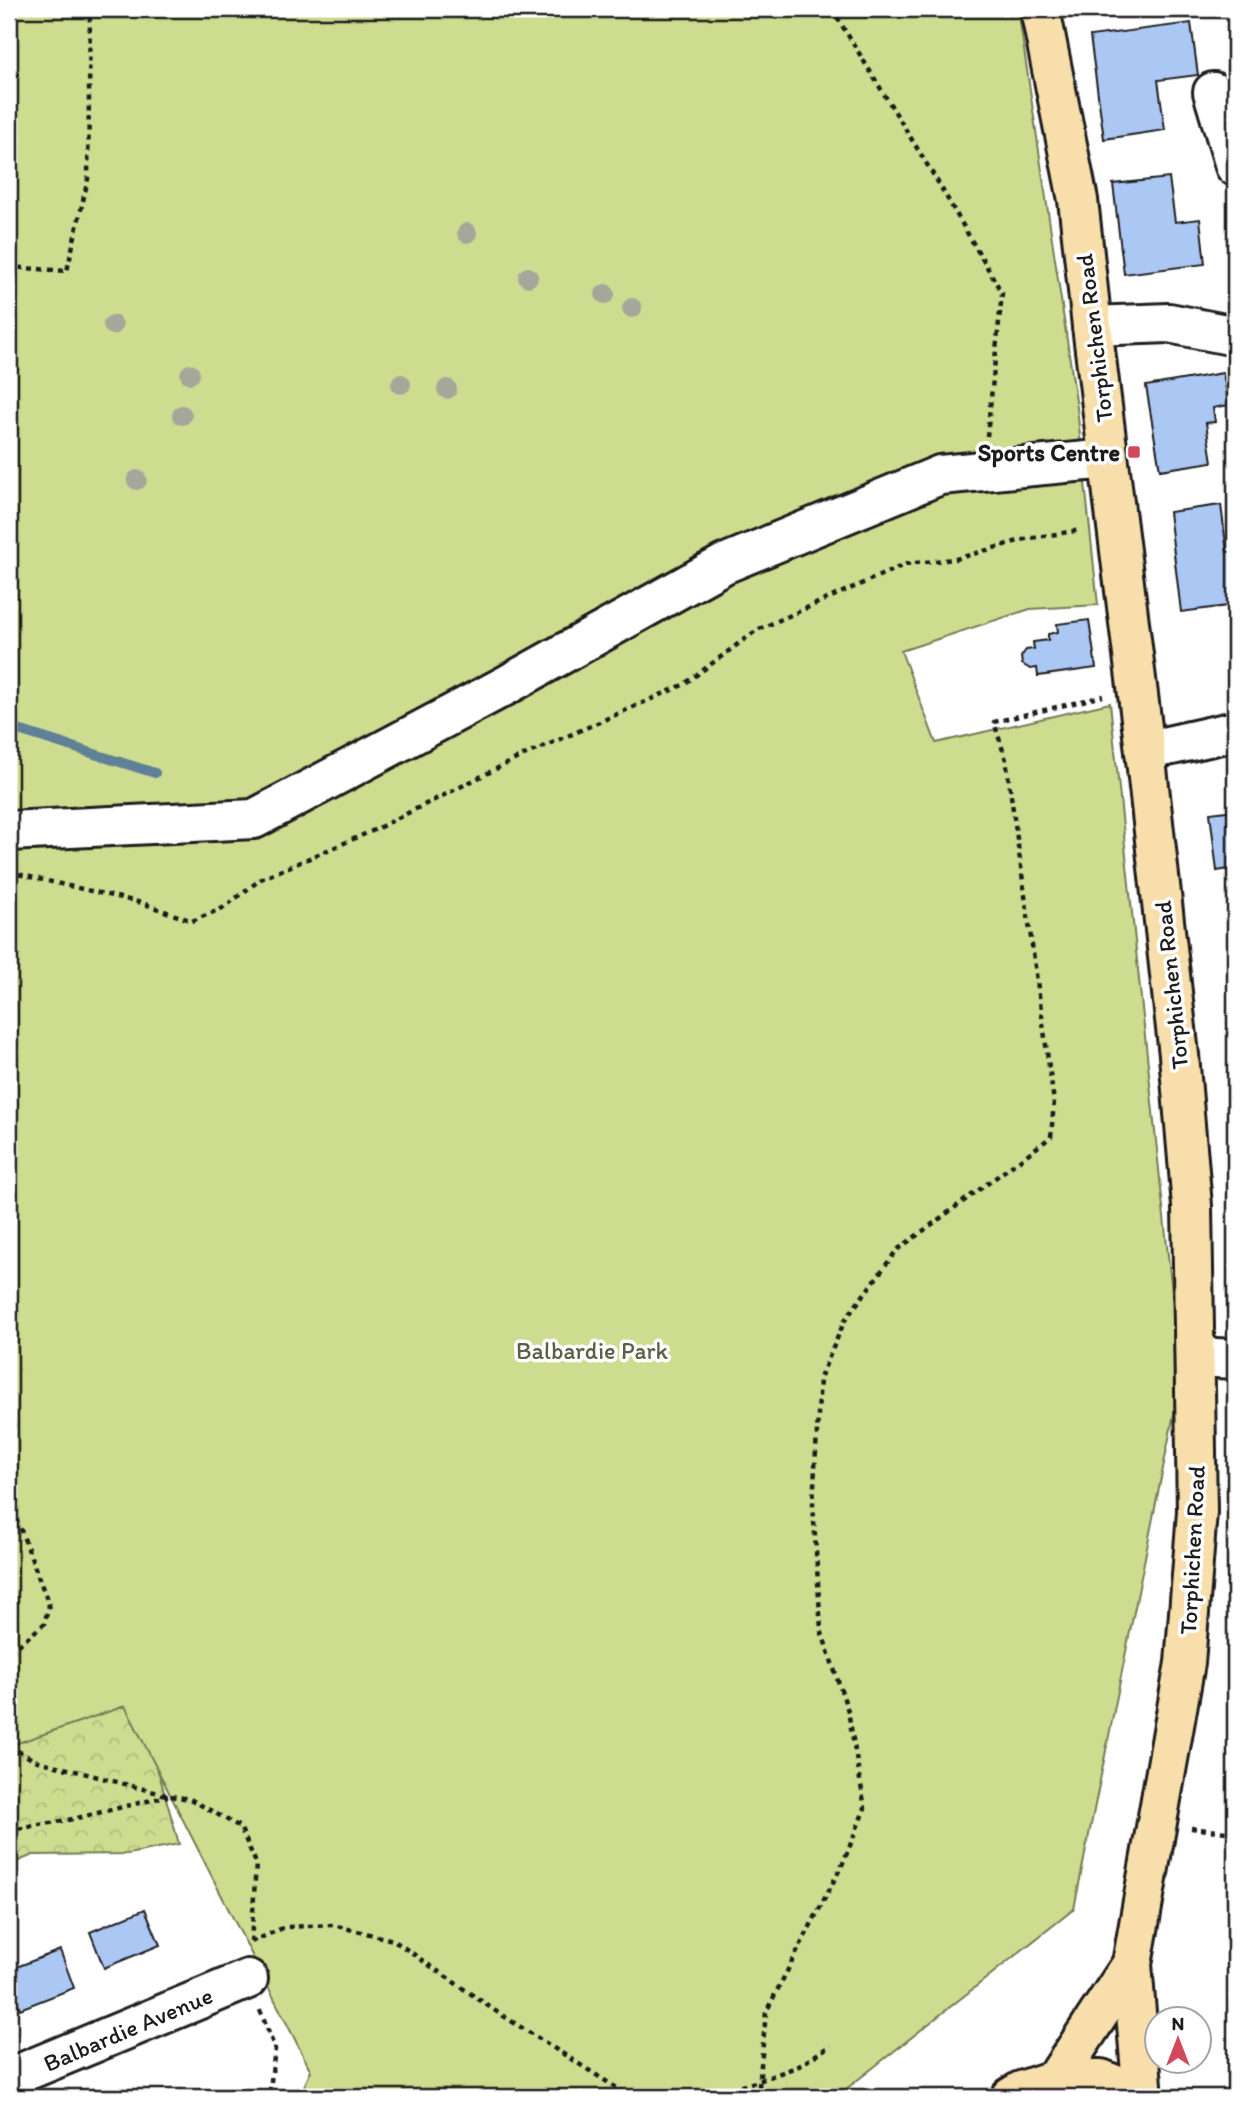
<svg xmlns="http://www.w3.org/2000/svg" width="1244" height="2106" viewBox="0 0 1244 2106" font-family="Itim,sans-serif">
<defs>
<pattern id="forest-crowns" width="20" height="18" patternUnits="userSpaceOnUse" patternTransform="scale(1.75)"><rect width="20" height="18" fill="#cedc90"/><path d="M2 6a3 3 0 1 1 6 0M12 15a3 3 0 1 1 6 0" fill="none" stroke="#b0bc7c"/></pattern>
</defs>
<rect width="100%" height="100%" fill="#fff"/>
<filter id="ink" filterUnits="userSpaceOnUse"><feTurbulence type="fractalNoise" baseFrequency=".0143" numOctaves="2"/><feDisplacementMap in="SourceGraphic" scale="14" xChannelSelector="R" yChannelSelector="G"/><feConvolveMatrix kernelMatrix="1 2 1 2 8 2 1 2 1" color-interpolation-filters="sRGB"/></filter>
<g filter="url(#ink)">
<path fill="url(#forest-crowns)" stroke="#757c56" stroke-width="2" d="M9,1632L114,1666L159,1774L179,1844L128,1854L33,1855L9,1865Z"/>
<path fill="#cedc90" stroke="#757c56" stroke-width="2" d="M9,9H1018L1077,408L1098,605L1030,609L901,651L936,743L1110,703L1181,1379L1074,1909L836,2097H299L311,2071L125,1706L9,1746Z"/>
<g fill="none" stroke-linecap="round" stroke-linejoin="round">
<path stroke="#5f8198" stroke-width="10" d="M9,727L155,773"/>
</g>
<g fill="#abc7f4" stroke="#1c1c1c" stroke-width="2">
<path d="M1191,23L1198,75L1158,80L1165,130L1104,139L1090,36Z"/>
<path d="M1169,178L1175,222L1200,219L1205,264L1124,274L1113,184Z"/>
<path d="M1223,373L1229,405L1213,408L1215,422L1206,423L1212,462L1160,470L1146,386Z"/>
<path d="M1221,505L1227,552L1235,551V605L1181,612L1169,512Z"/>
<path d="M1089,620L1096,668L1038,676L1037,668L1030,669L1022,664L1021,657L1023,654L1026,650L1034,649L1033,642L1048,640V634L1058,632L1057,624Z"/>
<path d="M1235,810V868L1217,871L1210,813Z"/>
<path d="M145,1909L160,1945L104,1968L90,1932Z"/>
<path d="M60,1950L74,1988L20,2009L9,1979V1970Z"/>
</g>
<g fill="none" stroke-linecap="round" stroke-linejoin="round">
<defs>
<g id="minor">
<path d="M1213,92L1235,166"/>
<path d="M1092,326L1169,323L1235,336"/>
<path d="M1145,751L1235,731"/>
<path d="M9,831L254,819L505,686L724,564L940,475L1108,459"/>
<path d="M1196,1357L1235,1359"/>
<path d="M9,2078L248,1979"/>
</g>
<g id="major">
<path d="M1040,9L1078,200L1092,326L1145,751L1179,1055L1192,1206L1197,1512L1185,1663L1132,1964L1143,2097"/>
<path d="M1056,2079L1132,1964"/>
<path d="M1011,2097L1021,2091L1056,2079H1101L1143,2097"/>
</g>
</defs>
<use href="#minor" stroke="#1c1c1c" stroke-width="44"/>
<use href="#major" stroke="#1c1c1c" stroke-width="44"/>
<g stroke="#1c1c1c" stroke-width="4.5" stroke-dasharray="5 5" stroke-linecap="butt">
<path d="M832,9L939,184L1002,293L987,436"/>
<path d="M9,133L15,132L11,9"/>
<path d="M9,267L67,271L88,179L90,9"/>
<path d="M9,872L142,903L192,921L223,908L261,879L372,831L518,758L683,685L757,630L906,564L956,559L1025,539L1081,530"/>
<path d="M9,1512L19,1525L49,1605L44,1624L9,1653"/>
<path d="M9,1746L34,1760L170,1796L190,1799L240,1827L256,1863L251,1944"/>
<path d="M1191,1828L1235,1833"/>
<path d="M9,1832L17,1829L73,1819L168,1796"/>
<path d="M251,1942L285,1927L333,1925L393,1940L497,2012L631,2097"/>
<path d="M260,2010L275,2049L269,2097"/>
<path d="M702,2097L759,2081L799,2066L831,2045"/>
<path d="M758,2097L766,2012L843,1863L865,1808L848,1711L821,1630L813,1504L820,1378L845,1320L897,1250L1051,1137L1054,1102L1006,760L994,722L1103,696"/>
</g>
<use href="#minor" stroke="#fff" stroke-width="38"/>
<use href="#major" stroke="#f8deab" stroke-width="38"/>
</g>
<g fill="#a4a799">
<circle cx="467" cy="233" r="10"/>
<circle cx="528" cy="277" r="10"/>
<circle cx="605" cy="294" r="10"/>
<circle cx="632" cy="308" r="10"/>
<circle cx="113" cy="325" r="10"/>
<circle cx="190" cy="374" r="10"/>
<circle cx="401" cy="384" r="10"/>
<circle cx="447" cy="389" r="10"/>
<circle cx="182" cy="415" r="10"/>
<circle cx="137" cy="480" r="10"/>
</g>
</g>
<rect fill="#d1495b" stroke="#fff" stroke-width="2.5" x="1127" y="445" width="14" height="14" rx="3.5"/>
<g text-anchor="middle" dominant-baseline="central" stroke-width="7" stroke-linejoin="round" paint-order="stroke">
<g font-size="24" fill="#1c1c1c" stroke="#fff">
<text transform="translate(1094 338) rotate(-97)">Torphichen Road</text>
<text transform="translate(1171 985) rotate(-96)">Torphichen Road</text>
<text transform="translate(1192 1550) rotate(-87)">Torphichen Road</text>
<text transform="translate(128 2029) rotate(-23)">Balbardie Avenue</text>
</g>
<g font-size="24" font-weight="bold" fill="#1c1c1c" stroke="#fff" text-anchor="end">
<text x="1120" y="452">Sports Centre</text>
</g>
<g font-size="24" fill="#5a5f45" stroke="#fff">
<text x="592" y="1350">Balbardie Park</text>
</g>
</g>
<rect width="1244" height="2106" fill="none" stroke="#fff" stroke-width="35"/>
<rect x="18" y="18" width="1209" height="2071" fill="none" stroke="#1c1c1c" stroke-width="2.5" filter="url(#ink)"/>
<g transform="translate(1178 2040)"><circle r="33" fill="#ffffff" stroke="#a4a4a4" stroke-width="2"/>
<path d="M0-5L12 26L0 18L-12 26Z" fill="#d1495b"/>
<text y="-10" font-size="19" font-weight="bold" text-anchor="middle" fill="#1c1c1c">N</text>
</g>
</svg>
